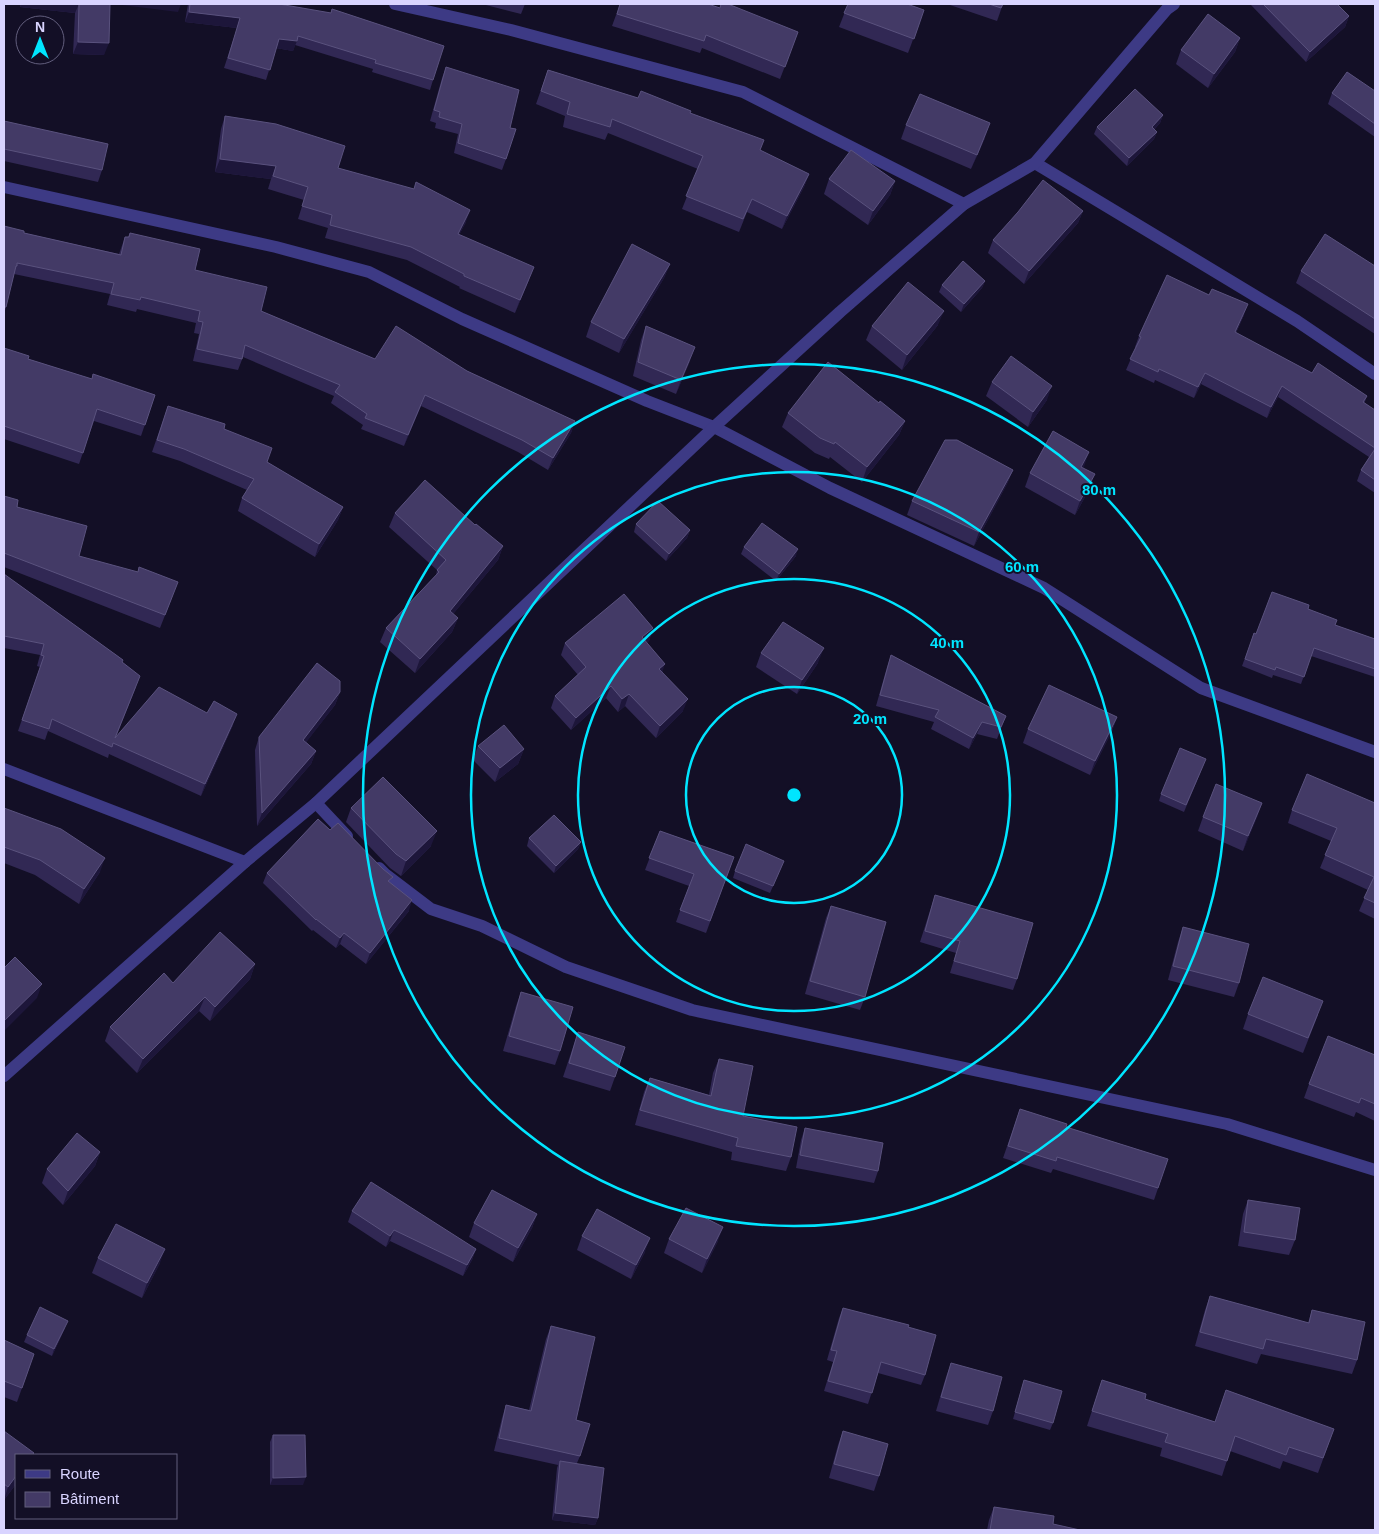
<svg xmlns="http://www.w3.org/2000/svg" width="1379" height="1534" viewBox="0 0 1379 1534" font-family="Helvetica,sans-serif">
<rect width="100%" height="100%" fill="#130f26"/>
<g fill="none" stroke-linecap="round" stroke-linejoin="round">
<g stroke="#3d3a85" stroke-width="12">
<path d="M395,4L511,30L743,92L964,204"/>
<path d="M1035,163L1297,321L1375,374"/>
<path d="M4,187L276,247L369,272L462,319L647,401L714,427L830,488L1044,588L1201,688L1375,752"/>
<path d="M4,769L245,862"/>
<path d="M316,803L347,836"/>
<path d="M379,868L385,874L431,909L482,926L566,967L692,1010L1227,1124L1375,1170"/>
<path d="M4,1076L245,862L316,803L714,427L840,312L964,204L1035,163L1167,9L1174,4"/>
</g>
</g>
<g fill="#312854">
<path d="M21,4H110L104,55L73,54L75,13L20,7Z"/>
<path d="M188,4H279L433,80L430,90L372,72L373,69L295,45L293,51L276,48L266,80L224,68L237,28L185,22Z"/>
<path d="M482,4H525L521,14Z"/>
<path d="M620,4L798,32L780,79L702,48L700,53L612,26Z"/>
<path d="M848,4L924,10L908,53L839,27Z"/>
<path d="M950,4H1003L997,21L950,5Z"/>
<path d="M1250,4H1337L1349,16L1345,27L1306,62Z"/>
<path d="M1240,38L1235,52L1208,88L1176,64L1181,50Z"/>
<path d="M446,67L510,128L506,159L502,170L454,153L458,134L435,128L436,123L430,121L442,78Z"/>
<path d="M548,70L638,98L690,113L760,150L809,174L804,187L782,229L747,212L739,232L682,209L698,169L608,133L605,140L563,127L565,116L536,104Z"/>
<path d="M1375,91V137L1328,104L1332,93Z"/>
<path d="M1163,115L1160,123L1154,130L1157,132L1154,139L1127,166L1094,134L1097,127Z"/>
<path d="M225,116L338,168L466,222L459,235L529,280L515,313L459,288L460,287L407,260L325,238L328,228L298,219L304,200L268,189L271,179L215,172L221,129Z"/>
<path d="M4,121L102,170L98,182L4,161Z"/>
<path d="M906,125L985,138L971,169L901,139Z"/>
<path d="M829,179L895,181L890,195L868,225L824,194Z"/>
<path d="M1083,211L1078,223L1024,284L988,253L993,240Z"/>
<path d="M4,226L24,233L119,254L125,237H128L130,233L195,270L261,311L375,359L467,371L575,421L571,433L548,470L518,452L421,406L404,446L361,429L363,425L331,403L334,396L243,357L238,370L193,361L199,334L194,333L196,323L137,309L136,312L107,305L110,294L14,274L6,307L4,314Z"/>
<path d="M670,264L664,278L619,353L586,337L591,322Z"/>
<path d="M1375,266V334L1296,283L1301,271Z"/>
<path d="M985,281L982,288L961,312L939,292L942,285Z"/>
<path d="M1209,295L1244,315L1236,333L1312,373L1367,396L1364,404L1375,410V493L1357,481L1361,470L1369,457L1278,397L1267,418L1201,384L1194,398L1155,380L1154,383L1126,370L1136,347H1135L1139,336Z"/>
<path d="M938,325L902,370L866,340L872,326Z"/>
<path d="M646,326L690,361L676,394L633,376L641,340Z"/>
<path d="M4,348L28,359L92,379L155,395L141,436L94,421L79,464L4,439Z"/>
<path d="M992,382L1047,400L1028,427L986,396Z"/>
<path d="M879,403L905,421L899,435L862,482L830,457L829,459L815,453L782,427L788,413Z"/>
<path d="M168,406L224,429L267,462L343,507L338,520L315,557L238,511L242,498L247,490L180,461L152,452Z"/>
<path d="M1083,468L1090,488L1075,515L1025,487L1030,473Z"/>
<path d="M1013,470L1007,484L974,546L907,515L912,501Z"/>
<path d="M4,496L79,556L173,595L160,628L4,567Z"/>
<path d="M395,513L475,525L503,546L498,560L453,614L458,618L452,632L415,673L380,642L386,628L436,575L437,570L389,527Z"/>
<path d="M636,524L690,530L687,538L666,561L634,532Z"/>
<path d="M744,547L796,556L776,581L741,554Z"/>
<path d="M4,574L123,660L122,663L136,687L116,737L207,713L233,725L201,796L109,754L108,758L48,731L45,740L18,731L40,667L37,666L40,655L4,648Z"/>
<path d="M1308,609L1335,625L1375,639V677L1311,656L1301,684L1273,675L1272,678L1242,666L1254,633L1256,634Z"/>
<path d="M653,628L649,641L647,642L683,711L656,738L625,706L618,712L606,698L571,730L551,708L555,696L578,675L561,655L565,643Z"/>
<path d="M761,653L818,663L797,694L756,667Z"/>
<path d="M891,655L1006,716L997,739L977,734L969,749L931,729L934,722L876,706L887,667Z"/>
<path d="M340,692L335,705L306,742L316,751L311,764L257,826L255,750L259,737Z"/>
<path d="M1117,717L1112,731L1090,775L1023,743L1028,729Z"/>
<path d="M478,746L524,749L518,764L495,782L473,760Z"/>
<path d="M1206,759L1184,812L1159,801L1161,794Z"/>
<path d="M1262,803L1243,851L1198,831L1203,817Z"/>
<path d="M1375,803V919L1359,911L1368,890L1320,868L1331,841L1288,823L1292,810Z"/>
<path d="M4,808L100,872L79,904L35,875L4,863Z"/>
<path d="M351,808L431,846L401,876L390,868L346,822Z"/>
<path d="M330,830L390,883L409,911L366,964L340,944L336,948L313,930L312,931L263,883L267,873Z"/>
<path d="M660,831L734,857L706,933L676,922L689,886L645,870Z"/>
<path d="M529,838L581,842L578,849L554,873L527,846Z"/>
<path d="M784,861L770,893L733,878L735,871Z"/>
<path d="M935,895L1017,979L1013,990L950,973L956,953L920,942Z"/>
<path d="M831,906L865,997L860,1010L805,994L826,918Z"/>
<path d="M1183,927L1239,983L1234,997L1168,980L1178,942Z"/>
<path d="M255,964L250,979L210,1021L199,1011L137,1073L105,1041L110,1027Z"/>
<path d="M521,992L560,1051L555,1065L503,1051L516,1006Z"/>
<path d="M1248,1014L1318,1015L1303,1053L1243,1029Z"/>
<path d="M578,1032L615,1077L610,1091L563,1077Z"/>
<path d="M1375,1055V1121L1356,1112L1354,1117L1304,1098L1309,1084Z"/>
<path d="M719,1059L743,1116L791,1157L786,1171L731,1160L732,1152L635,1125L644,1092L650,1078L709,1095L713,1073Z"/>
<path d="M1020,1109L1066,1127L1168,1159L1154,1200L1053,1169L1051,1173L1003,1158Z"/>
<path d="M805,1128L878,1171L874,1183L796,1168L801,1140Z"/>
<path d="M100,1152L95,1166L63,1205L42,1183L47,1169Z"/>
<path d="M1248,1200L1295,1240L1289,1255L1238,1246L1243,1214Z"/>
<path d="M352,1211L476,1249L472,1260L463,1276L390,1241L386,1247L348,1222Z"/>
<path d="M537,1214L532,1228L513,1262L469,1237L474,1223Z"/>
<path d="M582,1236L645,1252L631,1279L577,1250Z"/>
<path d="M669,1239L718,1241L702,1273L664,1253Z"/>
<path d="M98,1258L160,1263L142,1298L92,1273Z"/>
<path d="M1210,1296L1308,1323L1312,1310L1357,1360L1352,1374L1261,1354L1257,1364L1195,1346L1205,1310Z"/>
<path d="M843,1308L908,1327L925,1375L921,1385L878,1373L868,1404L824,1391L833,1362L827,1360L839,1318Z"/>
<path d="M551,1326L576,1420L580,1456L577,1463L598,1518L595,1525L552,1520L557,1468L558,1465L494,1451L502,1418L506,1405L529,1410L546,1339Z"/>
<path d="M65,1328L52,1356L24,1342L27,1335Z"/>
<path d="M4,1340L34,1354L17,1402L4,1397Z"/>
<path d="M951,1363L993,1411L988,1425L936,1411L946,1377Z"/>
<path d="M1024,1380L1053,1423L1050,1430L1013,1419Z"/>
<path d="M1102,1380L1145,1399L1215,1422L1226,1390L1334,1429L1318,1473L1283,1461L1280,1469L1230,1451L1222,1476L1160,1456L1162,1448L1087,1426Z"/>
<path d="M4,1431L16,1455V1484L4,1500Z"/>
<path d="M843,1431L879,1476L874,1491L829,1478L838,1445Z"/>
<path d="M273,1435L303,1485H270V1442Z"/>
<path d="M994,1507L1053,1524L1080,1530H987L989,1520Z"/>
</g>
<g fill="#1d163a">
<path d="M22,4H79L75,13L20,7Z"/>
<path d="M123,4H181L178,12L122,5Z"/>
<path d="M189,12L240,18L237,28L185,22Z"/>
<path d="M1349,16L1345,27L1306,62L1310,52Z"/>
<path d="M1240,38L1235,52L1208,88L1214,74Z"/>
<path d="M279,39L297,41L293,51L276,48Z"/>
<path d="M78,42L109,43L104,55L73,54Z"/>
<path d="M1163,115L1160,123L1149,135L1152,127Z"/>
<path d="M990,123L985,138L971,169L977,155Z"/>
<path d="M1157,132L1154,139L1127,166L1129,158Z"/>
<path d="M220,159L276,166L271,179L215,172Z"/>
<path d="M809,174L804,187L782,229L787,216Z"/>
<path d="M895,181L890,195L868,225L873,211Z"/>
<path d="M470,210L466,222L453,247L458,234Z"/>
<path d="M1083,211L1078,223L1024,284L1029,271Z"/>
<path d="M670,264L664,278L619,353L624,339Z"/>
<path d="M534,267L529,280L515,313L520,300Z"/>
<path d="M985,281L982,288L961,312L964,304Z"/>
<path d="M1248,304L1244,315L1231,343L1235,332Z"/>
<path d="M944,311L938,325L902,370L907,355Z"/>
<path d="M695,347L690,361L676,394L681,380Z"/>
<path d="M1205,373L1201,384L1194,398L1198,387Z"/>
<path d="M1052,386L1047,400L1028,427L1033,412Z"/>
<path d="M1282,386L1278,397L1267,418L1271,407Z"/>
<path d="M425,395L421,406L404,446L408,435Z"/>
<path d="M575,421L571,433L548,470L553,458Z"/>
<path d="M905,421L899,435L862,482L867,467Z"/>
<path d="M1089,452L1084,467L1076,481L1081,467Z"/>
<path d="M1013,470L1007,484L974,546L979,532Z"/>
<path d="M1095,474L1090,488L1075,515L1080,501Z"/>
<path d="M343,507L338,520L315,557L319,544Z"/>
<path d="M690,530L687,538L666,561L669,554Z"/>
<path d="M503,546L498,560L444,625L450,611Z"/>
<path d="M798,549L796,556L776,581L779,574Z"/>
<path d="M458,618L452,632L415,673L420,659Z"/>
<path d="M653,628L649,641L638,650L642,637Z"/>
<path d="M824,648L818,663L797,694L802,680Z"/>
<path d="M665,664L661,676L659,669Z"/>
<path d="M611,686L606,698L571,730L576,718Z"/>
<path d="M340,692L335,705L298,753L303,740Z"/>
<path d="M629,694L625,706L618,712L622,699Z"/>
<path d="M688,699L683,711L656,738L660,726Z"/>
<path d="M237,714L233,725L201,796L205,784Z"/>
<path d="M1117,717L1112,731L1090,775L1095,761Z"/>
<path d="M982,722L977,734L969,749L973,738Z"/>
<path d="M524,749L518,764L495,782L500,768Z"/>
<path d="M316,751L311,764L257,826L262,813Z"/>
<path d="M1262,803L1257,818L1243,851L1248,836Z"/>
<path d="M437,831L431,846L401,876L406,861Z"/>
<path d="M581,842L578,849L554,873L556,866Z"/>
<path d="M105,858L100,872L79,904L84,889Z"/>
<path d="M412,900L409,911L366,964L370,953Z"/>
<path d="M344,933L340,944L336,948L340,938Z"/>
<path d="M255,964L250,979L210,1021L215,1007Z"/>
<path d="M42,984L37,998L4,1031V1021Z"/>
<path d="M205,997L199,1011L137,1073L143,1059Z"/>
<path d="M100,1152L95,1166L63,1205L68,1191Z"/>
<path d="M537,1214L532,1228L513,1262L518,1248Z"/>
<path d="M723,1227L718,1241L702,1273L707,1259Z"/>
<path d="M394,1230L390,1241L386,1247L390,1236Z"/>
<path d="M650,1238L645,1252L631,1279L636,1265Z"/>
<path d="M165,1249L160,1263L142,1298L147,1283Z"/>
<path d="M476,1249L472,1260L463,1276L467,1265Z"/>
<path d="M68,1321L65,1328L52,1356L54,1349Z"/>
<path d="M16,1476V1484L4,1500L8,1487Z"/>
<path d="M306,1477L303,1485H270L273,1478Z"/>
<path d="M555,1513L598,1518L595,1525L552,1520Z"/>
</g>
<g fill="#433a66" stroke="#5a527e">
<path d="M79,4H110L109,43L78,42Z"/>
<path d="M190,4H279L331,13L332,9L444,46L433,80L375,63L376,60L298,36L297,41L279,39L270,70L228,58L240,18L189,12Z"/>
<path d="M620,4H708L720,8L721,4H728L798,32L785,67L706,35L704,41L617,14Z"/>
<path d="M848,4H907L924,10L914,39L844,13Z"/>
<path d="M989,4H1003L1001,8Z"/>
<path d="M1263,4H1337L1349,16L1310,52Z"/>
<path d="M1208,14L1240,38L1214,74L1181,50Z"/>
<path d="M446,67L519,90L510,128L516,129L506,159L458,143L462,124L439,117L440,112L434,110Z"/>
<path d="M548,70L638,98L641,91L691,111L690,113L764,140L760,150L809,174L787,216L752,199L743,219L686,196L703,156L612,119L610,127L567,114L570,102L541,91Z"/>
<path d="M1347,72L1375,91V124L1332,93Z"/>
<path d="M1135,89L1163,115L1152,127L1157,132L1129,158L1097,127Z"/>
<path d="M920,94L990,123L977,155L906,125Z"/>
<path d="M225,116L276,124L345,146L338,168L414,189L416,182L470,210L458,234L534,267L520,300L464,276V274L411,247L330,225L332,215L302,206L308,187L273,176L276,166L220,159Z"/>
<path d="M4,121L108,144L102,170L4,149Z"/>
<path d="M851,150L895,181L873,211L829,179Z"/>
<path d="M1043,180L1083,211L1029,271L993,240L1018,212Z"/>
<path d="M4,226L24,231V233L121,255L125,237H129L130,233L200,249L195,270L267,287L261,311L375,359L396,326L467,371L575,421L553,458L522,440L425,395L408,435L365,418L367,414L335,392L340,385L245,345L242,359L197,349L203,322L198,321L200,311L141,297L140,300L111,294L114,283L17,263V266H16L6,307H4Z"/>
<path d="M1325,234L1375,266V319L1301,271Z"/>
<path d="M632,244L670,264L624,339L591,322Z"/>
<path d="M963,261L985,281L964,304L942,285Z"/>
<path d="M1167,275L1209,295L1212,289L1248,304L1235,332L1312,373L1318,363L1367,396L1363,402L1375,410V448L1282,386L1271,407L1205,373L1198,387L1159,369L1158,372L1130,359L1141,337L1139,336Z"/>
<path d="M908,282L944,311L907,355L872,326Z"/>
<path d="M646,326L695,347L681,380L638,362Z"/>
<path d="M4,348L29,356L28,359L92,379L93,374L155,395L145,425L97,409L83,453L4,426Z"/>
<path d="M1011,356L1052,386L1033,412L992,382Z"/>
<path d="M828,362L879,403L880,401L905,421L867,467L835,442L834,444L820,438L788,413Z"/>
<path d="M168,406L225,424L224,429L272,448L267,462L343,507L319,544L242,498L254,479L184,449L157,440Z"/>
<path d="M1053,431L1089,452L1081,467L1095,474L1080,501L1030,473Z"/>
<path d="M945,440H957L1013,470L979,532L912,501Z"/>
<path d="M1375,449V480L1361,470Z"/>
<path d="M425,480L475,525L476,524L503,546L450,611L458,618L420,659L386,628L439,572L437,570L446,560L395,513Z"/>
<path d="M4,496L18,500L17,507L87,526L79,556L138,572L139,567L178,582L165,615L4,553Z"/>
<path d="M658,501L690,530L669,554L636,524Z"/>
<path d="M762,523L798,549L779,574L744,547Z"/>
<path d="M4,574L123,660L122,662L140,676L115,738L159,687L207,713L214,701L237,714L205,784L113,743L112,747L52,719L49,729L22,720L44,656L41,655L44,644L4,636Z"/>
<path d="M1272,592L1309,605L1308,609L1337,620L1335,625L1375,639V669L1314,648L1304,677L1276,667L1275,670L1245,659L1254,633L1256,634Z"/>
<path d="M624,594L653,628L642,637L665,664L659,669L688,699L660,726L629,694L622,699L611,686L576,718L555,696L586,667L565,643Z"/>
<path d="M783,622L824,648L802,680L761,653Z"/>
<path d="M891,655L1006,716L1001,727L982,722L973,738L935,717L939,710L880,695Z"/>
<path d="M317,663L340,681V692L303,740L316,751L262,813L259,737Z"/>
<path d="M1049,685L1117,717L1095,761L1028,729Z"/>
<path d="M504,725L524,749L500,768L478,746Z"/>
<path d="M1180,748L1206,759L1186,805L1161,794Z"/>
<path d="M1307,774L1375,803V903L1364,898L1374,877L1325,855L1337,828L1292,810Z"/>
<path d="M383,777L437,831L406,861L396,854L351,808Z"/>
<path d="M1216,784L1262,803L1248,836L1203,817Z"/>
<path d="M4,808L61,829L105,858L84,889L40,860L4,847Z"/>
<path d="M554,815L581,842L556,866L529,838Z"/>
<path d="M318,819L330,830L338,823L383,869L393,877L388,881L412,900L370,953L344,933L340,938L316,919V920L267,873Z"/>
<path d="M660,831L734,857L710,921L680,910L694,874L649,858Z"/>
<path d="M746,844L784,861L773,886L735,871Z"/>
<path d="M935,895L1033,923L1017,979L954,961L960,941L925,931Z"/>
<path d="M831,906L886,922L865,997L810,981Z"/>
<path d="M1183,927L1249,944L1239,983L1173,966Z"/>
<path d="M220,932L255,964L215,1007L205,997L143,1059L110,1027L164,973L173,983Z"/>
<path d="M15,957L42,984L4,1021V968Z"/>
<path d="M1263,977L1323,1001L1308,1038L1248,1014Z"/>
<path d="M521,992L573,1007L560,1051L509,1036Z"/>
<path d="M578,1032L625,1047L615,1077L569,1063Z"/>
<path d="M1328,1036L1375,1055V1104L1361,1098L1359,1103L1309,1084Z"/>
<path d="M719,1059L753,1066L743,1116L797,1127L791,1157L736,1146L738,1138L640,1110L650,1078L711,1096Z"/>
<path d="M1020,1109L1067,1124L1066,1127L1168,1159L1158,1188L1057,1157L1056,1161L1008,1146Z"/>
<path d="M805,1128L883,1143L878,1171L800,1155Z"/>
<path d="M77,1133L100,1152L68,1191L47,1169Z"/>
<path d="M371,1182L476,1249L467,1265L394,1230L390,1236L352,1211Z"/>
<path d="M492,1190L537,1214L518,1248L474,1223Z"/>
<path d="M1248,1200L1300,1208L1295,1240L1244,1232Z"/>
<path d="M686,1208L723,1227L707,1259L669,1239Z"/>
<path d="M597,1209L650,1238L636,1265L582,1236Z"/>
<path d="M116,1224L165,1249L147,1283L98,1258Z"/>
<path d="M1210,1296L1309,1323L1312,1310L1365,1322L1357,1360L1266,1339L1263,1349L1200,1332Z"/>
<path d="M40,1307L68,1321L54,1349L27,1335Z"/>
<path d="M843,1308L909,1325L908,1327L936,1335L925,1375L881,1362L872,1393L828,1381L837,1351L831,1350Z"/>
<path d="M551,1326L595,1337L576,1420L590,1424L580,1456L499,1438L506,1405L531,1411Z"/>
<path d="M4,1340L34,1354L22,1388L4,1381Z"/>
<path d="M951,1363L1002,1377L993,1411L941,1397Z"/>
<path d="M1024,1380L1062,1391L1053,1423L1015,1412Z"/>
<path d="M1102,1380L1146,1394L1145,1399L1215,1422L1226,1390L1334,1429L1323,1458L1289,1447L1286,1455L1235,1436L1227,1461L1165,1442L1168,1434L1092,1411Z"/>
<path d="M4,1431L34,1453L32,1455H16V1476L8,1487L4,1484Z"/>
<path d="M843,1431L888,1444L879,1476L834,1464Z"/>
<path d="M273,1435H305L306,1477L273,1478Z"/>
<path d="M560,1461L604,1468L598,1518L555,1513Z"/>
<path d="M994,1507L1054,1516L1053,1524L1080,1530H990Z"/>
</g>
<g fill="none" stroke="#00e5ff" stroke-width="2.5">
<circle cx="794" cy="795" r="108"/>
<circle cx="794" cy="795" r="216"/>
<circle cx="794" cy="795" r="323"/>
<circle cx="794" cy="795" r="431"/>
</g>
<circle cx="794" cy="795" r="8" fill="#00e5ff" stroke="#130f26" stroke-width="2.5"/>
<g font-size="15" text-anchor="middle" font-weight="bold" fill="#00e5ff" stroke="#130f26" stroke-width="4" stroke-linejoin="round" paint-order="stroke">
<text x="1099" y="495">80 m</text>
<text x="1022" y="572">60 m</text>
<text x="947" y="648">40 m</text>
<text x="870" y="724">20 m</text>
</g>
<rect width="1379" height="1534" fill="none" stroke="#d9d4ff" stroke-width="10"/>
<rect x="15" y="1454" width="162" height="65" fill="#130f26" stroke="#625e7d"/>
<rect x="25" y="1470" width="25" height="8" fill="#3d3a85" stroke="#625e7d"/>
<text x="60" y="1479" font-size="15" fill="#d9d4ff">Route</text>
<rect x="25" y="1492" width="25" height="15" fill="#433a66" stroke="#625e7d"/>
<text x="60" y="1504" font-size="15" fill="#d9d4ff">Bâtiment</text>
<g transform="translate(40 40)"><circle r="24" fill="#130f26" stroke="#625e7d"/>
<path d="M0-4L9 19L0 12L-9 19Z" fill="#00e5ff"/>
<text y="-8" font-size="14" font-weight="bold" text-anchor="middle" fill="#d9d4ff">N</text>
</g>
</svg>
